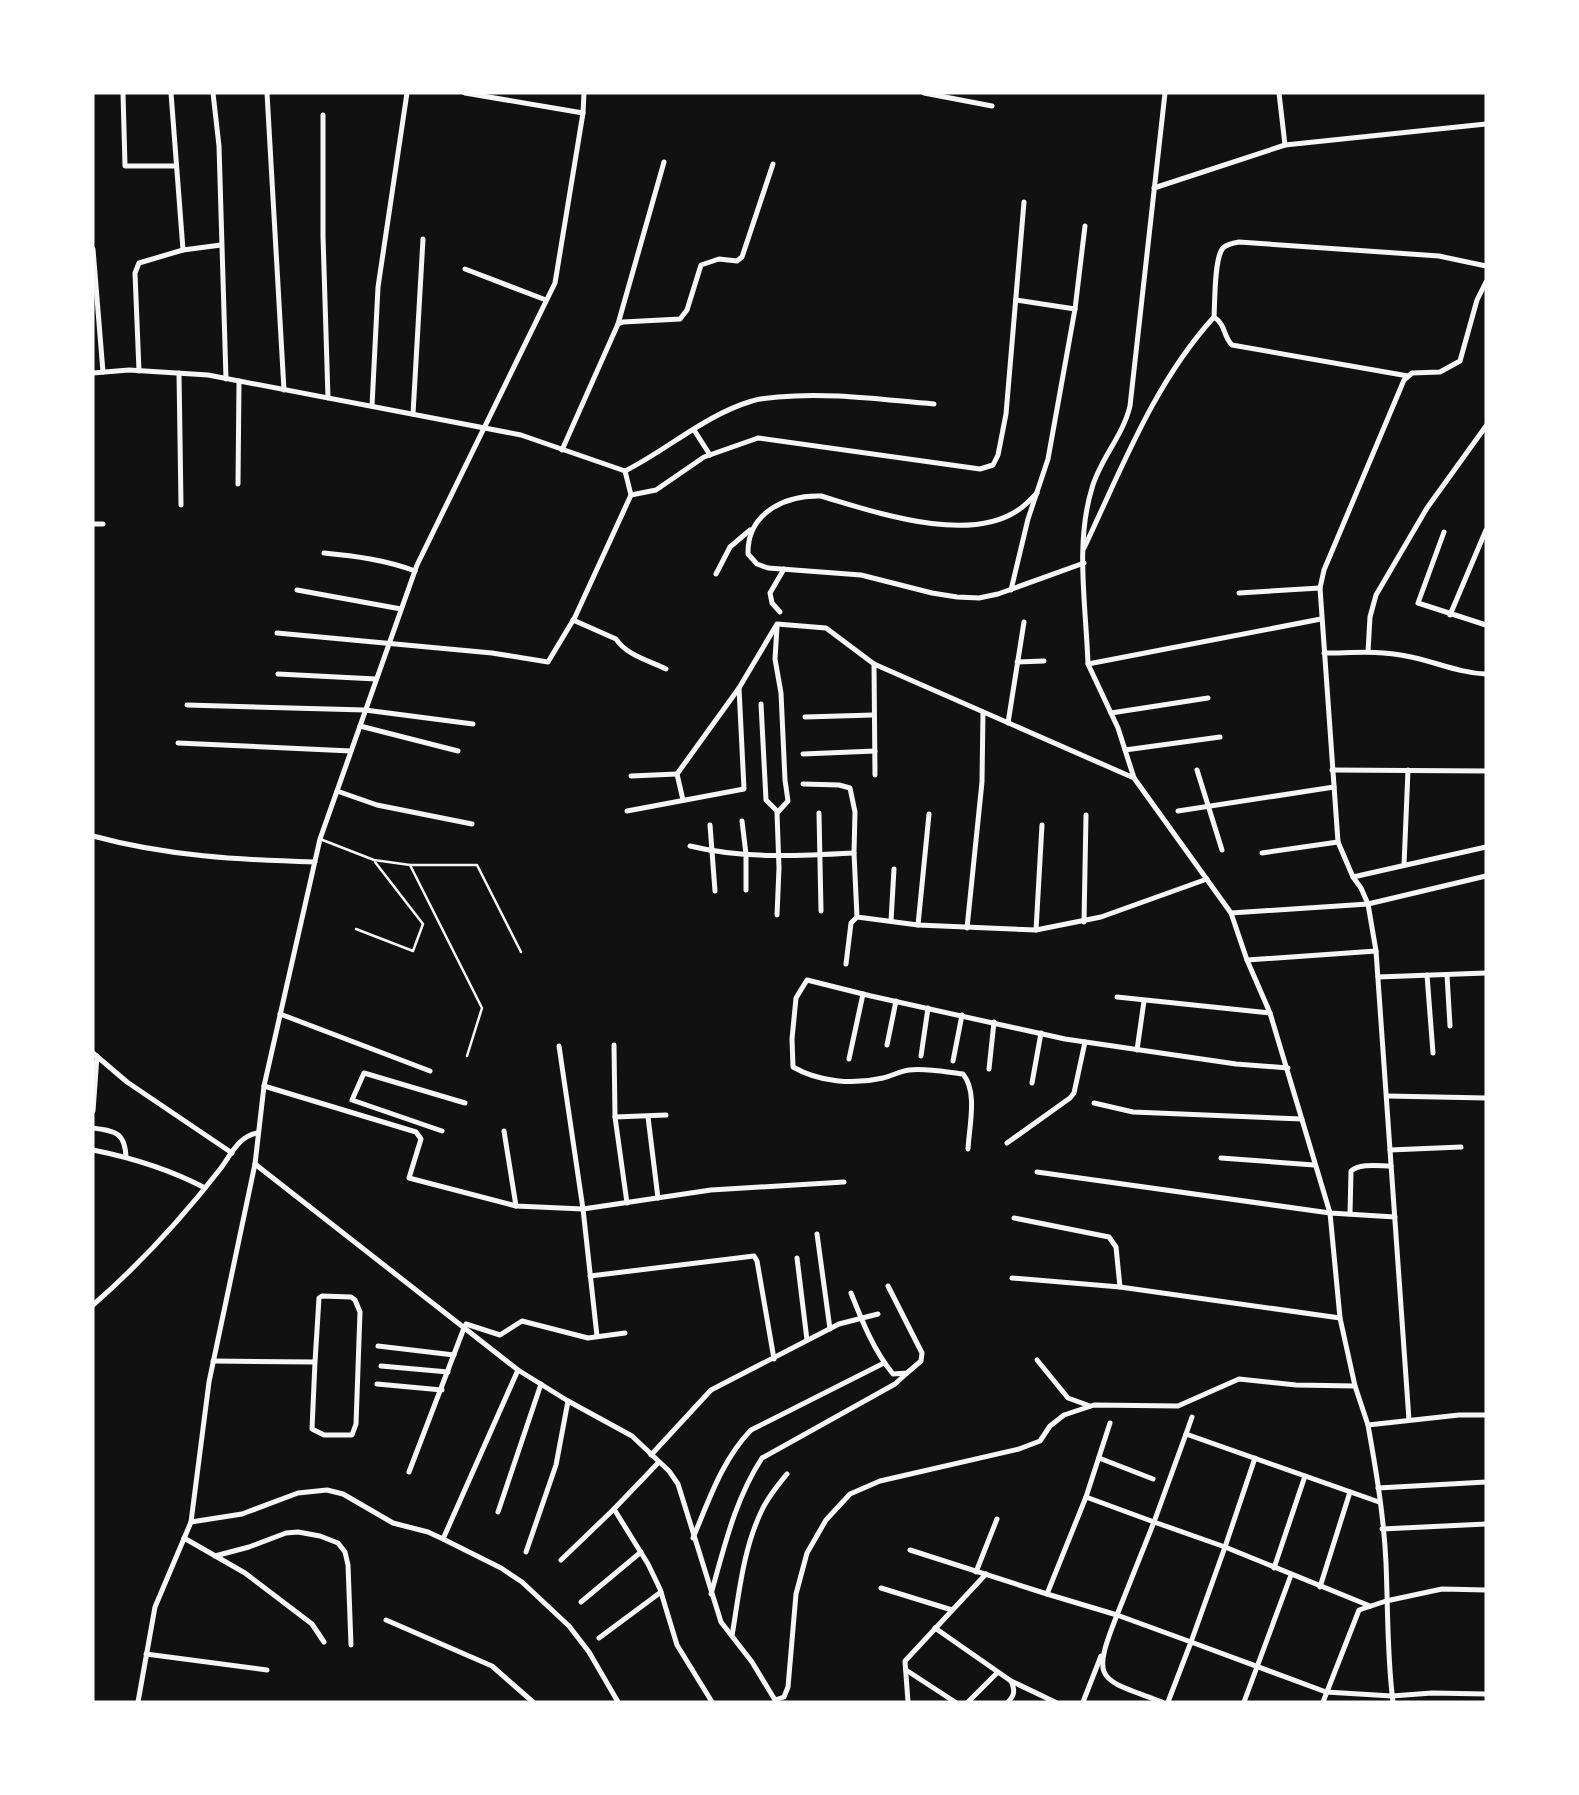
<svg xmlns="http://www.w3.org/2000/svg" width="1579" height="1795" viewBox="0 0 1579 1795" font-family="'Sofia Sans Condensed',sans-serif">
<rect width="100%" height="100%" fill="#111"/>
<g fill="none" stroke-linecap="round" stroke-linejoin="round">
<g stroke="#f5f5f5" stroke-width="2.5">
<path d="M320,839L374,860L410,865H477L521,952"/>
<path d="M410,865L482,1008L467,1056"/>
<path d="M356,929L413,951L423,924L375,862"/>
</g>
<g stroke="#f5f5f5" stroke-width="5">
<path d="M123,93L125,166H176"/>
<path d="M171,93L183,250L221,245"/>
<path d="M213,93L219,146L226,379"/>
<path d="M267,93L284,390"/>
<path d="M465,93L583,113"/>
<path d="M924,93L992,106"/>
<path d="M1279,93L1285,145L1486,124"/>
<path d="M323,115V236L328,398"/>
<path d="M1154,188L1285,145"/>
<path d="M93,249L103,372"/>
<path d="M465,269L546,300"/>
<path d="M1016,300L1075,309"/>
<path d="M618,324L664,162"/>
<path d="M139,371L135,273L139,263L183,250"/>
<path d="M93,373L129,370L208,375L521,435L625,471C667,450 705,415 752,401C760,398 770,398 778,397C830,392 883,400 934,404"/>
<path d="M179,373L181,505"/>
<path d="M1408,376L1232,345C1223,336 1226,325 1214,317C1215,303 1214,258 1223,248C1227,244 1233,243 1239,242L1439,256L1486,266"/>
<path d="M372,406L378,287L407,93"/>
<path d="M413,414L423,239"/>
<path d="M694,430L710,455"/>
<path d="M562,450L618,324L623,322L680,319L687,310L701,265L719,259L737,261L742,257L773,164"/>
<path d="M238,484L239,381"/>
<path d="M1037,493C1032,498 1027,504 1021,508C971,546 875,512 821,496C785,495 747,513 748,554L757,564L768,568L861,575L932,593L957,597L979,598L998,594L1084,563"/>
<path d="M631,495L656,490L704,457L758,438L980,469L993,465L998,455L1006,414L1024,202"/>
<path d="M93,524H103"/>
<path d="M1444,532L1418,603L1486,625"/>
<path d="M1084,548C1122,468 1154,383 1214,317"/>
<path d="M324,553C355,556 386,560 415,571"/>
<path d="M716,574L730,547L750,530"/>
<path d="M297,590L401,609"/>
<path d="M1011,590L1028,519L1048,459L1075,309L1085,226"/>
<path d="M1239,593L1320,588"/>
<path d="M780,612L772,603L770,593L784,569"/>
<path d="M1450,615L1486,530"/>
<path d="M1321,619L1088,664L1118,728L1134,778L1231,913L1247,960L1270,1013L1330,1213L1340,1318L1355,1386L1368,1425L1459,1415H1486"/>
<path d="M573,620L616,639C626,655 650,661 666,669"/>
<path d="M277,633L492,653L548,662L575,617L631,495L625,471"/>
<path d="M1368,652L1370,617L1376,595L1427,508L1486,426"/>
<path d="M1324,653C1351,653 1379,650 1406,656C1434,661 1458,673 1486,674"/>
<path d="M1017,662L1044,661"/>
<path d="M874,664L875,775"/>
<path d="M1088,664C1086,606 1075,543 1092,488C1100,459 1123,436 1130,406L1165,93"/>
<path d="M278,674L376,679"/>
<path d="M761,704L766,800L778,812"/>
<path d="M187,705L365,710L473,724"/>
<path d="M1111,713L1208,698"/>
<path d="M805,717L873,715"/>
<path d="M1008,723L1024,622"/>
<path d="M360,726L458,751"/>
<path d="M178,743L351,751"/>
<path d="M1125,750L1220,737"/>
<path d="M803,754L875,751"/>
<path d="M1197,770L1222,850"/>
<path d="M1332,770L1486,771"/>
<path d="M631,776L677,774"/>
<path d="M803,784L839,785L850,788L855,812L854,853L857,917L918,925L1036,930L1101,917L1207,879"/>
<path d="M337,791L377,805L472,824"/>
<path d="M683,800L677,774L739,688L777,624L826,628L874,664L1134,778"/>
<path d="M627,811L744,789L739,688"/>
<path d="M1178,811L1334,787"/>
<path d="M819,813L821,911"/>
<path d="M742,821L746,854V890"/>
<path d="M710,825L715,891"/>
<path d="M93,836C166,856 240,860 315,862"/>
<path d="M690,846C743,859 799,856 854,853"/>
<path d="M1262,853L1338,842"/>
<path d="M1404,865L1408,770"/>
<path d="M1353,877L1486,847"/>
<path d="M1231,913L1368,904L1486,876"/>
<path d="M777,915L779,868L777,813L788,801L785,780L781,693L775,659L777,627"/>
<path d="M891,921L894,869"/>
<path d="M1084,922L1086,815"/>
<path d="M918,925L929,814"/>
<path d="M967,928L982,782L983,712"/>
<path d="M1036,930L1042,825"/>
<path d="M1247,960L1376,951"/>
<path d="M846,964L851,923L857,917"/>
<path d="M1427,975L1433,1053"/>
<path d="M1447,975L1450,1026"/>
<path d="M1378,977L1486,973"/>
<path d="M1117,997L1270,1013"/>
<path d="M280,1014L430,1071"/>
<path d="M614,1045L615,1117L666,1115"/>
<path d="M887,1045L896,1001"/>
<path d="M559,1046L583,1209L597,1336"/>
<path d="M1137,1050L1144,1001"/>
<path d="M93,1053L127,1082L232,1153"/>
<path d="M921,1056L928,1008"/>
<path d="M849,1059L863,994"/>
<path d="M953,1061L962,1015"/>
<path d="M989,1069L994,1022"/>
<path d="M1032,1083L1041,1033"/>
<path d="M264,1086L416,1132L421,1139L409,1178L516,1206L583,1209L711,1190L844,1182"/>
<path d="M1387,1096L1486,1098"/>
<path d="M1094,1103L1133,1112L1302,1119"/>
<path d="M93,1111L97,1056"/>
<path d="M615,1117L627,1203"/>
<path d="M648,1117L658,1198"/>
<path d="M93,1128C115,1131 125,1132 126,1157"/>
<path d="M442,1131L352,1100L364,1073L465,1103"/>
<path d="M504,1131L516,1206"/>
<path d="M1007,1143L1070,1098L1074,1093L1085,1042"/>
<path d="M968,1149C969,1127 978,1092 963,1074C945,1072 927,1068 909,1070C900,1071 892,1076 883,1078C853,1085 819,1082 793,1067L792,1039L796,998L807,980L871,996L1065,1039L1236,1064L1288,1068"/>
<path d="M93,1150C133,1158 169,1169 205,1188"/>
<path d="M1390,1150L1461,1147"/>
<path d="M1221,1158L1314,1165"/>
<path d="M255,1164L518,1370L568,1401L632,1436L669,1471L678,1484L721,1622L752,1662L775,1700L784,1697L788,1687L796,1594L807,1553L826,1520L850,1494L880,1481L1019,1449L1040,1441L1050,1426L1064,1415L1094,1405L1178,1406L1239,1379L1296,1385L1355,1386"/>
<path d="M1037,1172L1330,1213L1395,1217"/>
<path d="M1350,1214L1351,1171C1360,1163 1379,1166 1391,1166"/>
<path d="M1014,1218L1109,1237L1116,1247L1120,1287"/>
<path d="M817,1234L830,1329"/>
<path d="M797,1258L807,1340"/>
<path d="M590,1276L754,1256L757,1261L774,1359"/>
<path d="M1012,1278L1120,1287L1340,1318"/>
<path d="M851,1293C862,1321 874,1351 893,1374L907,1373L921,1361L922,1353L888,1286"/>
<path d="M93,1305C140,1264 183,1217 221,1168C231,1154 240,1135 258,1133"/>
<path d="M464,1328L466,1324L500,1335L522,1321L588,1338L625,1333"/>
<path d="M378,1346L454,1355"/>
<path d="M1037,1360L1068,1398L1090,1406"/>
<path d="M213,1361L315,1362L319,1298L322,1296L351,1297L355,1300L360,1312L356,1424L352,1435H324L312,1429L315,1362"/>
<path d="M381,1366L448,1372"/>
<path d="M377,1384L442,1390"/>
<path d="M1409,1420L1376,951L1368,904L1361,888L1353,877L1338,842L1320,588L1324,570L1404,380L1412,373L1440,372L1460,361L1477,300L1486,282"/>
<path d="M1368,1425C1376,1470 1384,1517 1386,1563C1388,1610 1387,1656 1393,1702"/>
<path d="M1186,1434L1192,1417"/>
<path d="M651,1455L711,1390L839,1324L878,1314"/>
<path d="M1099,1458L1153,1479"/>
<path d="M1255,1458L1225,1547L1370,1606"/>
<path d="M409,1472L464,1328"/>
<path d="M1378,1488L1486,1482"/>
<path d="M1086,1497L1110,1423"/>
<path d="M614,1509L648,1564L660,1589L677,1645L712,1702"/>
<path d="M498,1512L541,1384"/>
<path d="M191,1522L242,1514L298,1493L327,1490L343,1494L393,1523L428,1532L443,1539L501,1568L522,1582L569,1626L589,1652L618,1702"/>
<path d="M1154,1522L1225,1547L1191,1642L1117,1615Z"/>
<path d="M1382,1529L1486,1524"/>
<path d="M184,1538L245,1573L312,1624L324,1642"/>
<path d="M693,1538C709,1500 722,1460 751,1430L884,1363"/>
<path d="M443,1539L518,1370"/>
<path d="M910,1550L1047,1594"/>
<path d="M526,1552L556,1465L568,1401"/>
<path d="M215,1556L249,1547L286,1533L298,1532L320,1536L338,1543L345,1552L348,1565L351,1645"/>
<path d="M561,1560L614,1509L659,1462"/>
<path d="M1274,1568L1305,1476"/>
<path d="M976,1572L997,1519"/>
<path d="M1320,1587L1350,1492"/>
<path d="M881,1588L952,1610"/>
<path d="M711,1594C724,1548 735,1499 762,1458L895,1384L907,1373"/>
<path d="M581,1602L641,1552"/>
<path d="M386,1620L492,1666L533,1702"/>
<path d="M935,1628L1011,1681C1015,1690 1015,1695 1008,1702"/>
<path d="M732,1636C739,1594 743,1549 762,1510C768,1497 778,1485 787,1474"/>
<path d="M599,1638L661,1592"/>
<path d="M146,1654L267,1670"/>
<path d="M906,1670L955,1702"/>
<path d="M1011,1681L1055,1702"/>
<path d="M138,1702L155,1607L191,1522L209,1382L255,1164L264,1086L320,839L417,565L555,283L583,113L584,93"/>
<path d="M908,1702L905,1661L986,1574"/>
<path d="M968,1702L997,1673"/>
<path d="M1083,1702L1101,1656"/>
<path d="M1162,1702C1099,1678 1090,1683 1117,1615L1047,1594L1086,1497L1154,1522L1186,1434L1379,1502"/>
<path d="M1168,1702L1191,1642L1326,1692L1392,1696L1432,1693L1486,1694"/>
<path d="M1244,1702L1291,1575"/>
<path d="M1323,1702L1359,1610L1386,1601L1442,1589L1486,1590"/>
</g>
</g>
<rect width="1579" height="1795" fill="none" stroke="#ffffff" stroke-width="189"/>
</svg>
